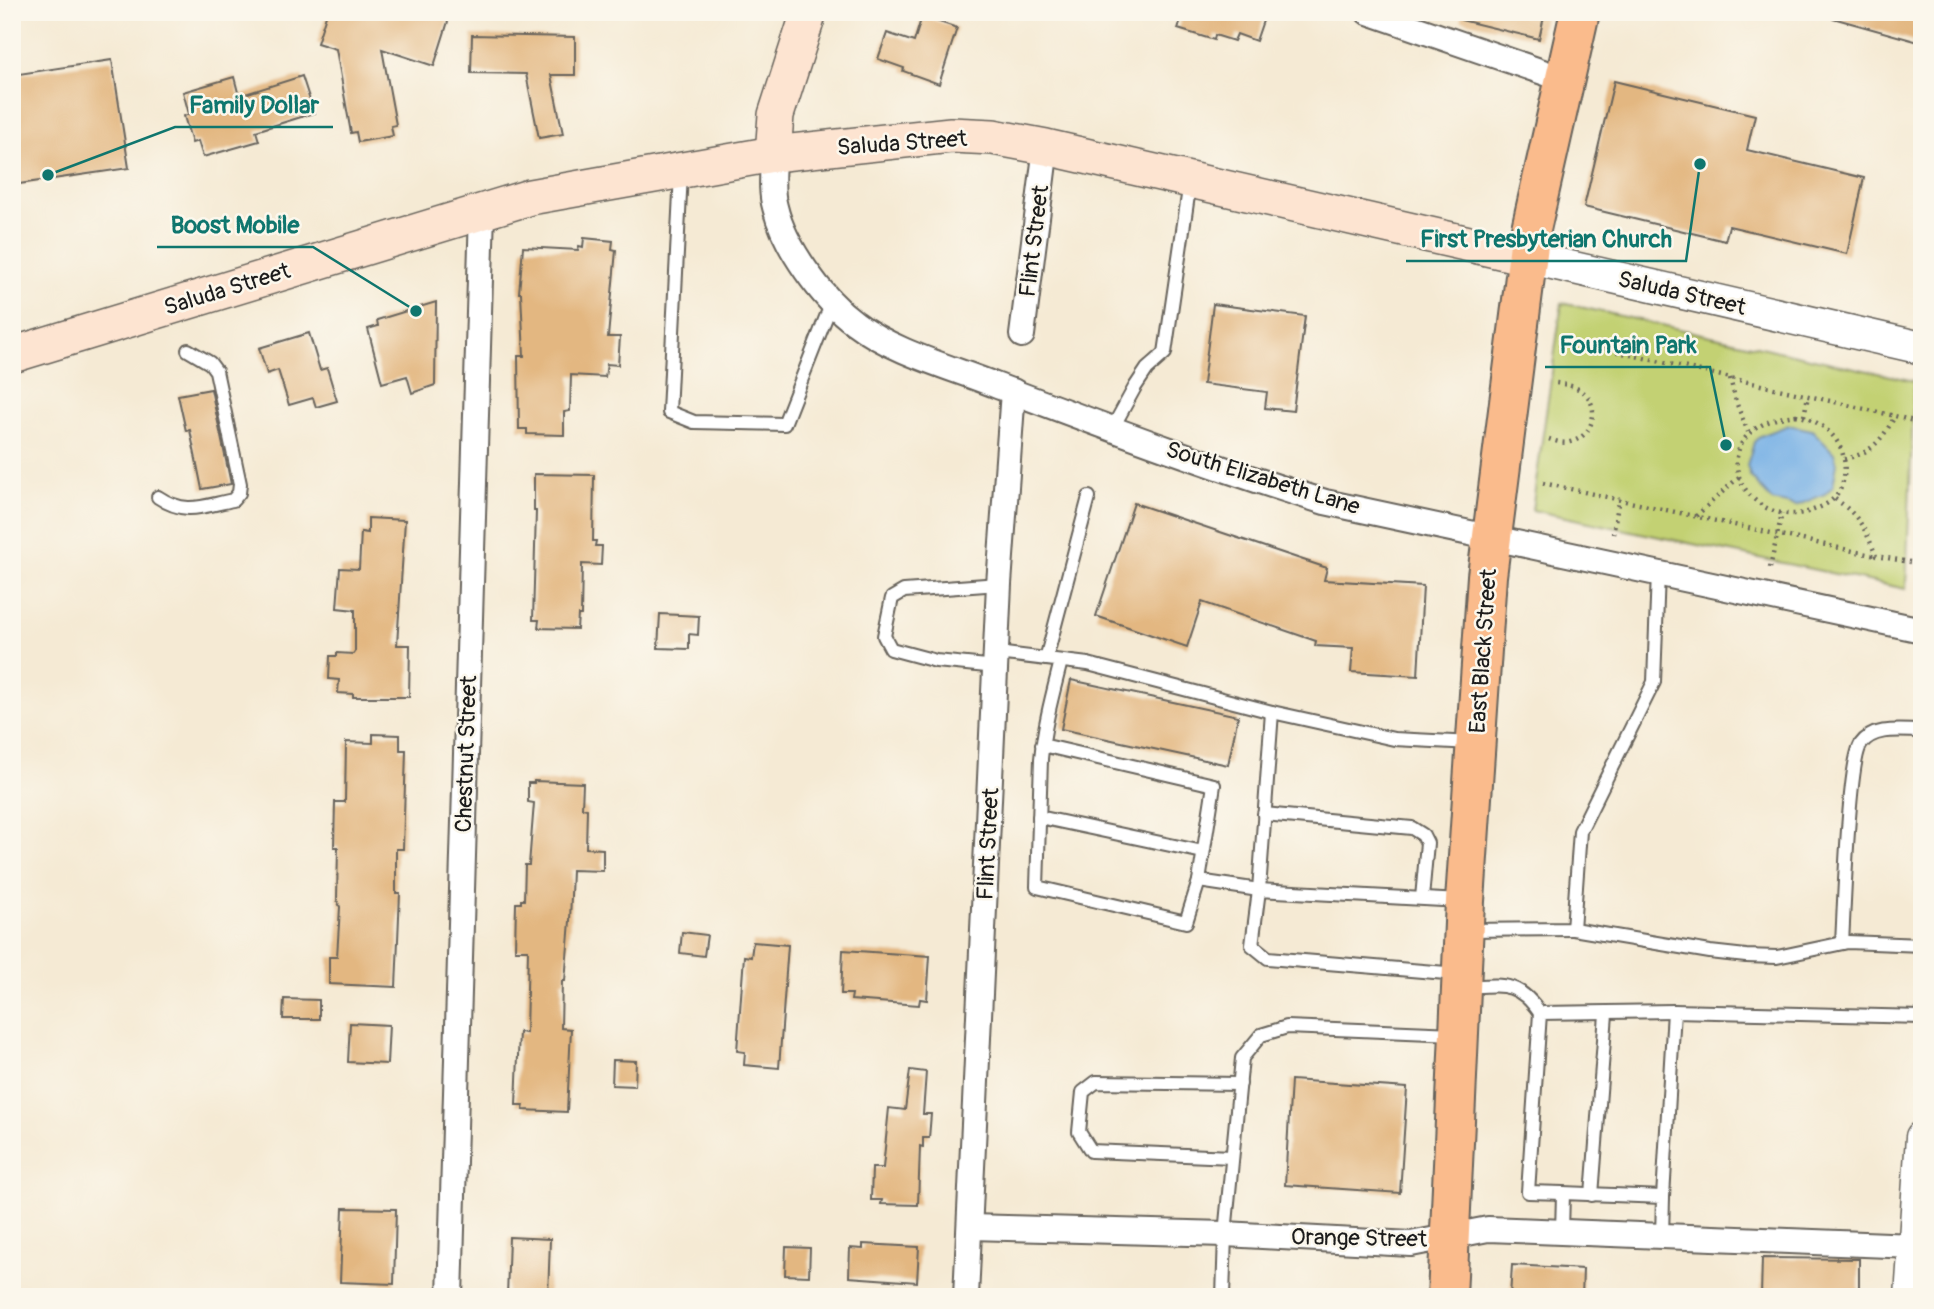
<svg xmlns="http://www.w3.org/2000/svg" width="1934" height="1309" viewBox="0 0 1934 1309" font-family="Pangolin,sans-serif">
<rect width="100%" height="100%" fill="#fbf7ec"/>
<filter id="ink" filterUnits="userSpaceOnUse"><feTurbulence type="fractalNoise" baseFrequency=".0143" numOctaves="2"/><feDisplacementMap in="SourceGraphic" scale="14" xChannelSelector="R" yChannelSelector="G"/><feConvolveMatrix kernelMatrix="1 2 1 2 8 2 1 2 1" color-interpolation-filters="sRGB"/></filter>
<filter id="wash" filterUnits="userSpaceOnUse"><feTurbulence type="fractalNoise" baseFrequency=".00686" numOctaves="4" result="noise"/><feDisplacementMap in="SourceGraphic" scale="28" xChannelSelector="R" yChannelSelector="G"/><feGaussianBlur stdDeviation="1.57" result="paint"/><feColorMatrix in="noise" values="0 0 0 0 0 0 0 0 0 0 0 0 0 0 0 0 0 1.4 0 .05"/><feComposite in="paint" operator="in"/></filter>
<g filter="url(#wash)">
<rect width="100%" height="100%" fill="#f5ead4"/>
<path fill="#c3d173" stroke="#707648" stroke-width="2" d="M1562,303L1914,381L1906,589L1532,510Z"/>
<path fill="#74afe5" stroke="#486680" stroke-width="2" d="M1789,425L1812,430L1834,453L1837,463L1833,486L1825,494L1796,506L1772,501L1750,476L1747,465L1754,442L1760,436Z"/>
<g id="blocks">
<g fill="#e3b781">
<path d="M327,12H451L434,66L382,49L396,125L391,126L393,136L358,142L356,132L351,133L336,49L317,43Z"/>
<path d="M1183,12H1266L1256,41L1237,34L1234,41L1215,35L1214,40L1178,29Z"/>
<path d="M1462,12H1545L1539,39L1461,20Z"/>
<path d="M1834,12H1922V43L1833,18Z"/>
<path d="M922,16L957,28L939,84L903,71L904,68L878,59L887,33L914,42Z"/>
<path d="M472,35L575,37V75H551L563,134L539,138L526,74L471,73Z"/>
<path d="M112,60L129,168L12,185V75Z"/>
<path d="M302,76L314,113L256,131L259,141L203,157L198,141L192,143L184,116L189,114L183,92L234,77L239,96Z"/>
<path d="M1614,81L1755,115L1747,150L1864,178L1847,254L1729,226L1725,241L1584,207Z"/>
<path d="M584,238L613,241L612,249L616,250L608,337H620L618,365L607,364L605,377L571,375L570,411L564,412V435L527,434V429H519L518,356H524L521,293H519L523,247L578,250L579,246L583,247Z"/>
<path d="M436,302L435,385L412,393L407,376L382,383L368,329L378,326L377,320Z"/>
<path d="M1213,304L1305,316L1293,411L1265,408L1267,392L1203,384Z"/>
<path d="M309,333L320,370L327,368L337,401L316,407L313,398L289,405L278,370L267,374L259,348Z"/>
<path d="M211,389L231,484L202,489L190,430L186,431L178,395Z"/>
<path d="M534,474L594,475L593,541H596L595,546H602L601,565L582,564L581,615H578L577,629L538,628L539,620H533L536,511H534Z"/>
<path d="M1134,503L1327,568L1324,580L1423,586L1418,676L1351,672L1353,648L1315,646L1316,641L1202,602L1187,647L1096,616Z"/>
<path d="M368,518L405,520L397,645H410L409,697H353V694L338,693L339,680L329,679L330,656H337V653L353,654L355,651V610L337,608L340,568L359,569L361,532L368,533Z"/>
<path d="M660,614L699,616L698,635L689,634V649L658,648Z"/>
<path d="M1071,680L1238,716L1228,765L1061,729Z"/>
<path d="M373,734L400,735V750H406L403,849H396V893H400L396,987L329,984V957H337L340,907L337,900L338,847H334L335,802H345L346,742L373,743Z"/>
<path d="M534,781L583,783L582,808L587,809L586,848L603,849V871L572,870L570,921L565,981H562L561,1028L571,1029L567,1112L523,1110L524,1105H516L519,1032L526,1033L528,950H515L516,903H521V900H524L525,865H529L534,803L528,802V783H534Z"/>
<path d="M682,932L707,935L704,956L680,953Z"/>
<path d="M753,942L788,945L779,1068L744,1065L745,1052L737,1051L744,956L751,957Z"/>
<path d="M843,950L930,956L927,1000L920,999L919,1005L851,1000L852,994H841Z"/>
<path d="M284,999L319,1000V1019H283Z"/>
<path d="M350,1023L389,1025L387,1064L348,1062Z"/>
<path d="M613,1060L636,1061L635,1086L612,1085Z"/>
<path d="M910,1070L926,1072L923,1114H931L929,1138H923V1147L920,1146L918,1205L881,1204L882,1200H871L872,1168H883L889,1108L905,1110Z"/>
<path d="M1291,1080L1407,1088L1400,1193L1285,1185Z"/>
<path d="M343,1208L396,1209L394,1284L340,1282Z"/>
<path d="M509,1237L550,1239L548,1297H507Z"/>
<path d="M863,1244L919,1247L917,1282L849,1277L850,1248L863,1249Z"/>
<path d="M786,1247L810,1248L809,1276L785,1275Z"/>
<path d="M1762,1258L1859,1259V1297H1761Z"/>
<path d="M1512,1265L1583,1269L1582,1297H1510Z"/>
</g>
</g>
</g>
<g filter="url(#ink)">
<use href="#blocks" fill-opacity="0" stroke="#68645c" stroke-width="2"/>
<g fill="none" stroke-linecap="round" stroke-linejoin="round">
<defs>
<g id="service">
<path d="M681,173L669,412L694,422L784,424L832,302"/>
<path d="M1112,429L1135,387L1147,369L1165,353L1190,182"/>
<path d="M158,497C186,516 203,506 233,500L239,493L240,484L216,371L210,363L188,350"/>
<path d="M997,653L1088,664L1272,712L1394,739L1473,743"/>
<path d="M1046,659L1089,497"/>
<path d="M997,667L936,661L891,649L884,636L892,598L904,591L999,584"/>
<path d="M1042,745L1214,785L1199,881L1186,922L1037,887L1041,759C1044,725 1053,693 1061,661"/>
<path d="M1264,814L1412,828L1423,835L1427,843L1422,898"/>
<path d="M1039,817L1203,852"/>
<path d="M1199,881L1259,890L1272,712"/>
<path d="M1573,929L1710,952L1746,956L1777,957L1848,942L1922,945"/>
<path d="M1468,930L1573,929L1580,831L1654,682L1658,572"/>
<path d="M1842,943C1844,912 1848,762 1861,744C1874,726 1902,731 1922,731"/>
<path d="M1458,974L1268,958L1252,945L1259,890L1461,901"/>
<path d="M1465,987C1501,985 1518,980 1540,1013"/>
<path d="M1232,1157L1091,1151L1079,1132L1083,1092L1096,1082L1240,1084"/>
<path d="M1563,1193L1528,1192L1540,1013L1674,1011"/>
<path d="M1592,1195L1606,1014"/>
<path d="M1663,1197L1674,1011L1922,1017"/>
<path d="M1562,1232L1563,1193L1663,1197L1662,1237"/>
<path d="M1223,1297L1225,1234L1242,1058L1261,1035L1287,1027L1455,1034"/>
</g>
<g id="minor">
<path d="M1368,12L1563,79"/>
<path d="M773,154C773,171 770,190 775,207C784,246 822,299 855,323C893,352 950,367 995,385C1104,426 1214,468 1325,502L1922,630"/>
<path d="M1022,335L1046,147"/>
<path d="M970,1227L1225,1234L1411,1244L1488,1229L1914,1246"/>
<path d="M450,1297L482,211"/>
<path d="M966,1297L999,584L1013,391"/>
</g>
<g id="tertiary">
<path d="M1526,257L1922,348"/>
<path d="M1911,1297L1922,1137"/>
</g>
<g id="secondary">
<path d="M773,154L776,115L809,12"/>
<path d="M12,355L530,197L773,154L951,135L993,137L1046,147L1526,257"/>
</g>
<path id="primary" d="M1447,1297L1465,901L1487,576L1531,229L1580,12"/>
</defs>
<use href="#service" stroke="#68645c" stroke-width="16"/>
<use href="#minor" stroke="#68645c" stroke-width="28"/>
<use href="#tertiary" stroke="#68645c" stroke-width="35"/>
<use href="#secondary" stroke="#68645c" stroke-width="38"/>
<use href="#primary" stroke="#68645c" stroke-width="42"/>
<g stroke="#68645c" stroke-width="4.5" stroke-dasharray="2 5" stroke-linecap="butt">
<path d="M1562,339L1895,416"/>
<path d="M1730,378L1736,402L1748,432"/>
<path d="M1796,415C1829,422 1853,449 1842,485C1838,498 1828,504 1816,509C1746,539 1689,428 1796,415Z"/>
<path d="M1804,416L1808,396"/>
<path d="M1549,439C1555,441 1563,444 1570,442C1593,437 1602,406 1582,391C1574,386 1565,384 1556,383"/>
<path d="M1844,459C1871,454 1882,440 1895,416L1917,422"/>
<path d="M1543,483L1876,556"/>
<path d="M1835,499C1859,515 1866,530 1876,556L1910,562"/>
<path d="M1696,516L1739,477"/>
<path d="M1613,534L1619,499"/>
<path d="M1770,568L1782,513"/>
</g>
<use href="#service" stroke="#fff" stroke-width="12"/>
<use href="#minor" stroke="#fff" stroke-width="24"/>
<use href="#tertiary" stroke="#fff" stroke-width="32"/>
<use href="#secondary" stroke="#fde4d1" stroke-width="35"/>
<use href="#primary" stroke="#fabb8c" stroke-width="38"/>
</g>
</g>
<g text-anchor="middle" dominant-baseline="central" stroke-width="5" stroke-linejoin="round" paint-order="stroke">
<g font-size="23" fill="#1c1c1c" stroke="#fbf7ec">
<text transform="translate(902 143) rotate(-4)">Saluda Street</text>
<text transform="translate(1034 241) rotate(-83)">Flint Street</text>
<text transform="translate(227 289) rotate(-17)">Saluda Street</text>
<text transform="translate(1682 293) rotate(13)">Saluda Street</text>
<text transform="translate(1263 478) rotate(17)">South Elizabeth Lane</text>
<text transform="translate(1483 651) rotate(-86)">East Black Street</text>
<text transform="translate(466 754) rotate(-88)">Chestnut Street</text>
<text transform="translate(988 844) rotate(-87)">Flint Street</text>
<text transform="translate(1359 1238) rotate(1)">Orange Street</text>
</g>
</g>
<path fill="none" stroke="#0f766e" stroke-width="2.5" d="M48 175L175 127H333M416 311L313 247H157M1700 164L1686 261H1406M1726 445L1710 367H1545"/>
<g fill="#0f766e" stroke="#fbf7ec" stroke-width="2.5">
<circle cx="48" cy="175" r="7"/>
<circle cx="416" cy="311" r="7"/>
<circle cx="1700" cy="164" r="7"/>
<circle cx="1726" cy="445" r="7"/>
</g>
<g font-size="24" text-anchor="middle" font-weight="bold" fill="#0f766e" stroke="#fbf7ec" stroke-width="5" stroke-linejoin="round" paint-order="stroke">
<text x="254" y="113">Family Dollar</text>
<text x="235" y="233">Boost Mobile</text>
<text x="1546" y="247">First Presbyterian Church</text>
<text x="1628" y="353">Fountain Park</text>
</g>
<rect width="1934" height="1309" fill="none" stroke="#fbf7ec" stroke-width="42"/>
</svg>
